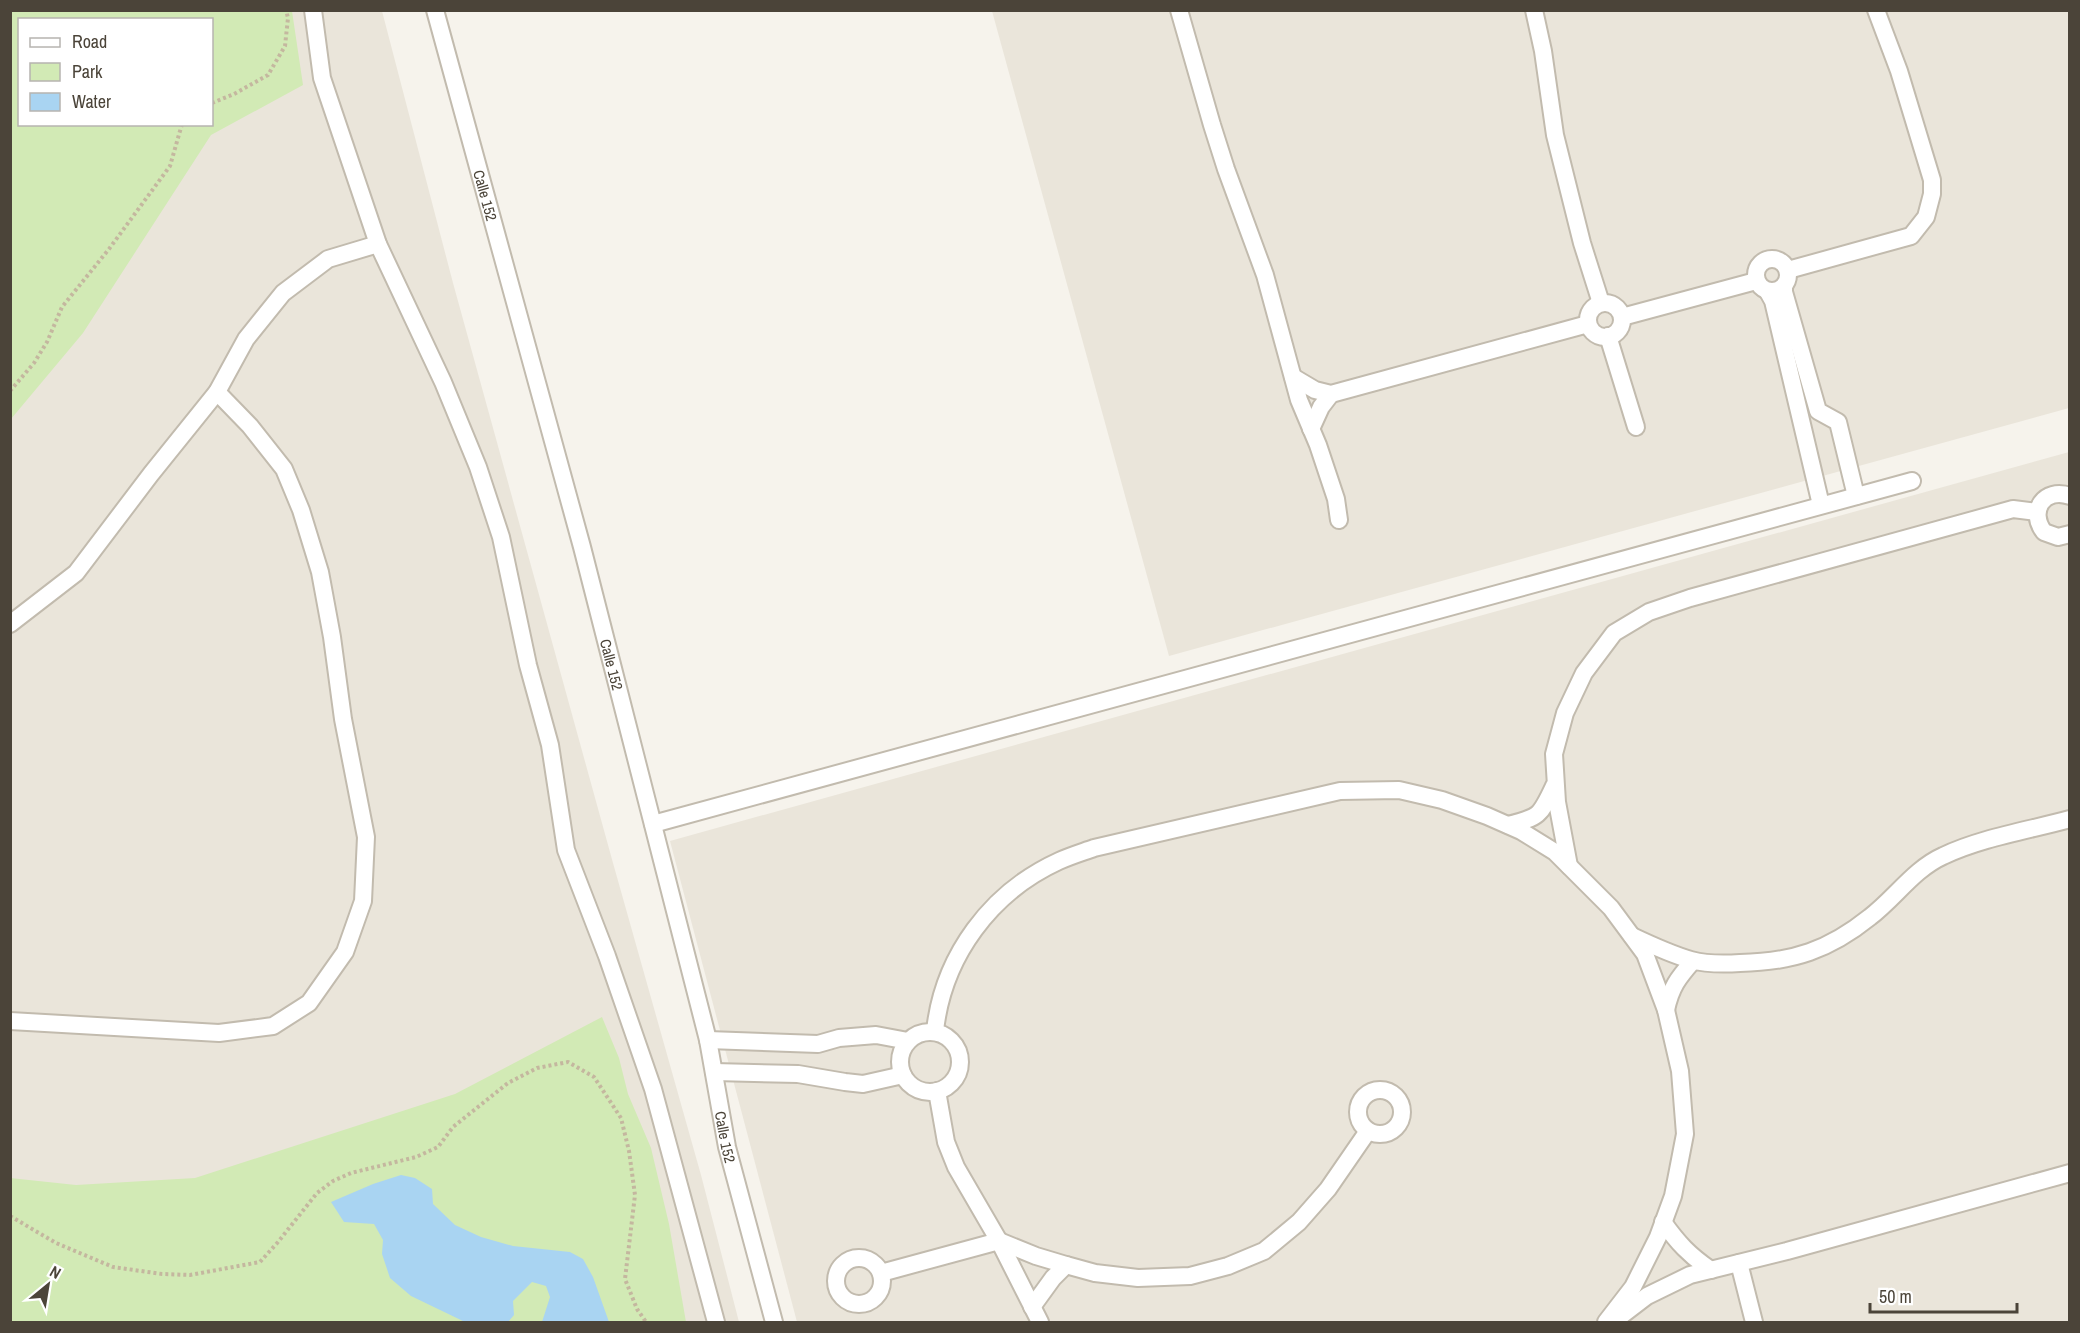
<svg xmlns="http://www.w3.org/2000/svg" width="2080" height="1333" viewBox="0 0 2080 1333" font-family="'Archivo Narrow',sans-serif">
<rect width="100%" height="100%" fill="#f6f3ec"/>
<g fill="#eae5da" fill-rule="evenodd">
<path d="M10,11H382L453,283L613,863L701,1175L739,1322H11ZM20,20H212V124H20Z"/>
<path d="M992,11H2069V408L1169,656Z"/>
<path d="M2069,452V1322H797L670,841Z"/>
</g>
<g fill="#d2eab5" fill-rule="evenodd">
<path d="M11,10L292,11L303,85L211,135L83,333L11,419ZM20,20H212V124H20Z"/>
<path d="M602,1017L619,1058L628,1094L651,1148L669,1224L686,1322H341L336,1321L323,1322H11L10,1178L76,1185L195,1178L455,1094Z"/>
</g>
<path fill="#a9d4f2" d="M401,1175L415,1178L432,1189L433,1204L455,1225L481,1237L513,1246L570,1252L583,1259L593,1277L609,1322H542L550,1297L546,1286L532,1282L513,1301L514,1315L508,1322H465L411,1296L390,1278L382,1254L383,1240L374,1224L344,1222L331,1202L373,1184Z"/>
<g fill="none" stroke-linecap="round" stroke-linejoin="round">
<defs>
<g id="minor">
<path d="M313,10L322,78L378,244L443,382L478,467L501,537L528,665L550,745L566,850L607,956L653,1089L716,1322"/>
<path id="s1" d="M435,10L582,547L708,1040L727,1147L774,1322"/>
<path d="M1179,10L1212,125L1226,169L1265,275L1299,400L1318,445L1336,499L1339,520"/>
<path d="M1534,10L1543,51L1555,135L1582,243L1601,303"/>
<circle cx="1772" cy="275" r="16"/>
<path d="M1788,270L1911,236L1926,217L1932,194V180L1899,71L1876,10"/>
<path d="M1784,287V292L1818,411L1838,422L1856,496"/>
<path d="M1768,292L1773,301L1821,505"/>
<circle cx="1605" cy="320" r="17"/>
<path d="M1622,317L1756,281"/>
<path d="M1608,336L1636,427"/>
<path d="M1293,377L1315,390L1331,394L1588,324"/>
<path d="M1311,429L1321,407L1331,394"/>
<path d="M2070,496C2044,487 2028,511 2044,532L2058,537L2070,534"/>
<path d="M10,624L76,573L151,474L217,392L246,339L283,293L328,259L378,244"/>
<path d="M653,824L1912,481"/>
<path d="M1508,825C1540,817 1540,816 1554,786"/>
<path d="M1569,866L1557,802L1554,754L1565,713L1584,673L1614,633L1649,612L1690,598L2013,509L2037,512"/>
<path d="M1632,936C1651,945 1670,954 1691,960C1706,964 1725,964 1740,963C1793,962 1829,950 1870,917C1895,898 1914,869 1943,856C1980,838 2030,830 2070,819"/>
<path d="M1666,1010C1671,987 1678,978 1693,961"/>
<path d="M10,1021L219,1033L273,1026L309,1003L345,952L363,901L366,837L343,719L332,637L320,572L301,510L284,469L250,426L217,392"/>
<path d="M935,1031C943,956 991,892 1059,861C1070,856 1083,852 1094,848L1340,791L1399,790L1442,800L1487,816L1521,831L1555,852L1611,908L1645,954L1666,1010L1680,1071L1685,1134L1673,1196L1658,1237L1633,1287L1606,1322"/>
<circle cx="930" cy="1062" r="30"/>
<path d="M708,1040L818,1044L839,1038L876,1035L908,1041"/>
<path d="M714,1072L798,1074L845,1082L863,1084L903,1075"/>
<circle cx="1380" cy="1112" r="22"/>
<path d="M937,1091L946,1142L956,1167L999,1241L1040,1322"/>
<path d="M1663,1222C1678,1243 1689,1255 1711,1270"/>
<circle cx="859" cy="1281" r="23"/>
<path d="M1739,1263L1754,1322"/>
<path d="M881,1273L999,1241L1036,1256L1066,1265L1095,1273L1138,1278L1190,1276L1228,1266L1264,1251L1299,1222L1328,1189L1368,1131"/>
<path d="M1032,1307L1053,1278L1066,1265"/>
<path d="M1613,1322L1647,1296L1690,1275L1787,1251L2070,1173"/>
</g>
</defs>
<use href="#minor" stroke="#c2bbae" stroke-width="20"/>
<g stroke="#c4b79f" stroke-width="4" stroke-dasharray="3 3" stroke-linecap="butt">
<path d="M212,103L234,94L268,75L285,46L288,18L286,10"/>
<path d="M10,391L34,363L47,342L62,307L109,249L170,166L182,124"/>
<path d="M10,1216L56,1243L113,1267L162,1274L190,1275L260,1262L278,1242L317,1193L333,1181L351,1173L416,1157L438,1147L453,1127L508,1083L537,1068L568,1062L594,1077L621,1118L629,1151L635,1195L625,1279L637,1309L646,1322"/>
</g>
<use href="#minor" stroke="#fff" stroke-width="16"/>
</g>
<g text-anchor="middle" dominant-baseline="central" stroke-width="4.5" stroke-linejoin="round" paint-order="stroke">
<g font-size="15" fill="#4b4439" stroke="#fff">
<text stroke="none"><textPath href="#s1" startOffset="192">Calle 152</textPath></text>
<text stroke="none"><textPath href="#s1" startOffset="678">Calle 152</textPath></text>
<text stroke="none"><textPath href="#s1" startOffset="1164">Calle 152</textPath></text>
</g>
</g>
<rect width="2080" height="1333" fill="none" stroke="#4b4439" stroke-width="24"/>
<rect x="18" y="18" width="195" height="108" fill="#ffffff" stroke="#b7b4b0" stroke-width="1.5"/>
<rect x="30" y="38" width="30" height="9" fill="#ffffff" stroke="#b7b4b0" stroke-width="1.5"/>
<text x="72" y="48" font-size="18" fill="#4b4439">Road</text>
<rect x="30" y="63" width="30" height="18" fill="#d2eab5" stroke="#b7b4b0" stroke-width="1.5"/>
<text x="72" y="78" font-size="18" fill="#4b4439">Park</text>
<rect x="30" y="93" width="30" height="18" fill="#a9d4f2" stroke="#b7b4b0" stroke-width="1.5"/>
<text x="72" y="108" font-size="18" fill="#4b4439">Water</text>
<g transform="translate(48 1285) rotate(30)" stroke="#ffffff" stroke-width="4.5" paint-order="stroke">
<path d="M0-4.5L10 22L0 15L-10 22Z" fill="#4b4439"/>
<text y="-9" font-size="16" font-weight="bold" text-anchor="middle" fill="#4b4439">N</text>
</g>
<path d="M1870 1303v9h147v-9" fill="none" stroke="#4b4439" stroke-width="3"/>
<text x="1879" y="1303" font-size="18" fill="#4b4439" stroke="#ffffff" stroke-width="4.5" paint-order="stroke">50 m</text>
</svg>
